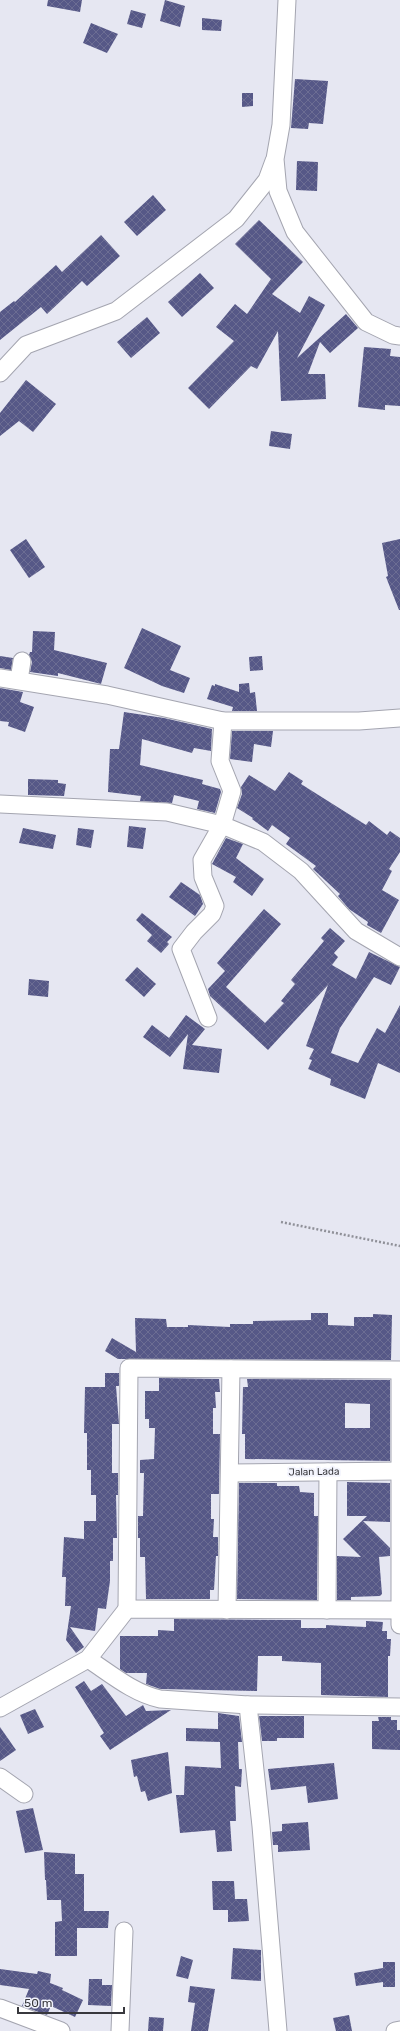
<svg xmlns="http://www.w3.org/2000/svg" width="400" height="2031" viewBox="0 0 400 2031" font-family="Rubik,sans-serif">
<defs>
<pattern id="building-cross-hatch" width="8" height="8" patternUnits="userSpaceOnUse"><rect width="8" height="8" fill="#565887"/><path d="M0 0l8 8M0 8l8-8" fill="none" stroke="#6c6d93"/></pattern>
</defs>
<rect width="100%" height="100%" fill="#e6e7f2"/>
<g fill="url(#building-cross-hatch)" fill-rule="evenodd">
<path d="M48,0H82L80,12L47,6Z"/>
<path d="M165,0L185,6L180,27L160,21Z"/>
<path d="M131,10L146,14L142,28L127,24Z"/>
<path d="M202,18L222,20L221,31L202,30Z"/>
<path d="M91,23L118,34L107,53L83,43Z"/>
<path d="M295,79L328,81L323,124L309,123L308,129L291,128Z"/>
<path d="M242,93H253V106L242,107Z"/>
<path d="M297,161L318,162L317,191L296,190Z"/>
<path d="M153,195L166,210L137,236L124,222Z"/>
<path d="M259,220L303,262L272,294L300,313L309,296L325,305L297,358L346,314L358,328L330,353L320,342L308,374H325L326,399L281,401L278,331L257,369L251,366L209,409L188,388L234,341L216,327L235,304L247,314L271,279L235,244Z"/>
<path d="M101,235L120,256L87,286L82,281L47,314L41,307L0,340V312L14,301L15,302L56,265L62,272Z"/>
<path d="M200,273L214,288L182,317L168,302Z"/>
<path d="M147,317L160,333L131,358L117,342Z"/>
<path d="M364,347L391,349L390,356L400,357V406L385,405V410L358,407Z"/>
<path d="M26,380L56,404L33,432L19,421L0,436V413Z"/>
<path d="M271,431L292,434L290,449L269,446Z"/>
<path d="M26,539L45,567L29,578L10,550Z"/>
<path d="M400,539V610H399L386,577L388,576L382,543Z"/>
<path d="M142,628L181,646L170,670L190,678L184,693L162,686L124,668Z"/>
<path d="M33,631L55,632L54,650L107,663L101,684L58,673V676L30,672L32,662L29,655L30,652H32Z"/>
<path d="M0,656L13,658L11,670L0,668Z"/>
<path d="M262,656L263,670L250,671L249,657Z"/>
<path d="M249,683L250,693L255,692L257,711H232L233,707L207,699L212,685L215,686V684L239,692V684Z"/>
<path d="M0,688L23,692L20,702L34,707L25,732L8,726L9,722L0,721Z"/>
<path d="M124,712L164,718L212,729L211,751L194,748L192,753L142,739L140,765L203,780L202,784L220,789L221,792L215,813L197,809L199,801L174,795L172,803L140,801L141,796L108,792L110,749H119Z"/>
<path d="M232,731H273L271,747L254,744L252,762L230,759Z"/>
<path d="M289,772L303,781L301,784L366,825L369,821L387,835L390,831L400,838V852L389,869L392,871L382,890L399,900L381,933L367,925L368,922L349,909L338,896L340,894L313,869L316,866L286,844L290,838L272,825L268,831L252,819L253,818L237,808L242,794L241,787L249,775L275,791Z"/>
<path d="M28,779L58,780V783L66,784L64,796L28,795Z"/>
<path d="M129,826L146,828L143,849L127,847Z"/>
<path d="M23,828L56,835L53,849L19,843Z"/>
<path d="M78,828L94,830L91,848L76,845Z"/>
<path d="M226,838L243,844L236,858L264,879L252,896L233,882L236,877L212,864Z"/>
<path d="M181,882L200,895L203,904L195,916L169,897Z"/>
<path d="M264,909L281,924L226,987L265,1023L284,1003L281,1001L295,984L291,980L324,941L321,938L330,928L345,941L334,953L338,957L332,965L356,979L369,952L400,967L391,985L374,977L340,1028L331,1053L358,1063L377,1028L385,1033L400,1005V1073L378,1063L365,1099L330,1085L331,1079L308,1069L312,1060L309,1059L314,1049L306,1046L328,985L268,1050L210,996L208,989L225,971L217,963Z"/>
<path d="M142,913L172,937L167,942L169,944L161,953L147,941L152,935L136,920Z"/>
<path d="M137,967L156,984L144,997L125,980Z"/>
<path d="M29,979L49,981L48,997L28,995Z"/>
<path d="M186,1015L205,1029L192,1045L222,1049L219,1073L183,1069L188,1034L170,1057L143,1037L152,1025L169,1038Z"/>
<path d="M311,1313H328V1325L354,1326V1317H373V1314L392,1315L391,1360L118,1359L105,1351L112,1338L136,1352L135,1318L166,1319L167,1327H188V1325L230,1327V1324H253V1321L311,1320Z"/>
<path d="M105,1373H119V1386H116L119,1424H112V1473H118V1495H116L117,1538H113V1561H110V1581L106,1609L98,1608L95,1631L70,1627L84,1647L76,1653L66,1640L71,1606H65L66,1577H62L64,1537L84,1539V1521H96V1495H91V1470H87V1433H84L85,1387H105Z"/>
<path d="M159,1378L219,1379L220,1392H215L216,1408H213V1434H220L219,1494H211V1519H214L213,1537H218V1556H216L214,1590H210V1599H146L145,1557H140V1538H138V1516H143L144,1473H140V1460L154,1459L155,1428H149V1419H145V1391H159Z"/>
<path d="M247,1379L390,1380V1461L245,1459V1434H242L243,1387H248ZM345,1403L370,1404V1428H345Z"/>
<path d="M347,1482L390,1483V1522L363,1521L390,1548V1556L379,1557L382,1594L380,1596L351,1597V1600H337V1556L361,1557L343,1539L367,1516H347Z"/>
<path d="M239,1483H277V1486H299L300,1492L314,1493V1516H318L317,1600L237,1599Z"/>
<path d="M174,1619L301,1620V1628H326V1625L366,1627V1621L383,1622L382,1631H387V1639H391L390,1656H388V1697L321,1695V1663L282,1661V1656H258L257,1691L160,1689L146,1684L147,1673H126L120,1669V1636H158V1630L174,1631Z"/>
<path d="M84,1681L91,1691L102,1684L126,1716L143,1705L146,1711L171,1710L110,1750L100,1736L104,1733L75,1687Z"/>
<path d="M35,1709L44,1727L28,1734L20,1715Z"/>
<path d="M218,1713L239,1716L242,1742H238L239,1769H242L241,1787L235,1786L236,1821H230L232,1851L217,1852L215,1830L180,1833L176,1795H184L185,1766L221,1768L220,1742L186,1741V1728L218,1729Z"/>
<path d="M259,1716H304V1738H277V1741H262Z"/>
<path d="M378,1717H391V1720H397V1730H400V1750L372,1749V1721H379Z"/>
<path d="M0,1727L16,1750L0,1761Z"/>
<path d="M168,1752L172,1793L148,1801L145,1791L141,1792L137,1776L134,1777L131,1760Z"/>
<path d="M334,1763L338,1799L308,1803L306,1786L271,1790L268,1769Z"/>
<path d="M33,1808L43,1850L25,1853L16,1811Z"/>
<path d="M308,1822L310,1850L278,1852V1845H273L272,1832L282,1831V1824Z"/>
<path d="M44,1852L75,1854V1874H84V1911H109L108,1928H77V1956H55V1922L62,1921L61,1900H47L46,1880H45Z"/>
<path d="M212,1881H234L235,1899H247L249,1921L228,1922V1910H213Z"/>
<path d="M233,1948L261,1950V1981L231,1979Z"/>
<path d="M181,1956L193,1960L188,1979L176,1976Z"/>
<path d="M383,1962H395V1987H383V1982L356,1986L354,1973L383,1968Z"/>
<path d="M0,1969L37,1974L38,1971L51,1974L50,1983L63,1988L62,1990L83,2000L75,2017L51,2006L47,2015L22,2006L29,1989L0,1985Z"/>
<path d="M89,1979H102V1985H112L111,2006L88,2005Z"/>
<path d="M190,1986L215,1989L208,2031H191L195,2003L188,2002Z"/>
<path d="M349,2015L352,2031H336L333,2018Z"/>
<path d="M149,2017L164,2018L163,2031H148Z"/>
</g>
<g fill="none" stroke-linecap="round" stroke-linejoin="round">
<defs>
<g id="minor">
<path d="M287,0L281,125L275,159L278,191L295,232L366,322L393,335L400,336"/>
<path d="M0,373L26,345L116,311L236,219L267,180L274,161"/>
<path d="M0,678L107,695L223,721H359L400,718"/>
<path d="M19,680L22,661"/>
<path d="M0,804L167,812L222,825L263,842L301,871L356,931L400,957"/>
<path d="M208,1018L181,949L194,932L212,914L215,906L203,877L202,860L222,825L232,791L220,761L223,721"/>
<path d="M400,1377V1625"/>
<path d="M230,1473L399,1471"/>
<path d="M127,1609L129,1368L400,1370"/>
<path d="M227,1610L231,1369"/>
<path d="M327,1610L328,1472"/>
<path d="M88,1659C111,1674 133,1693 160,1699L248,1705L400,1707"/>
<path d="M248,1705L261,1826L278,2031"/>
<path d="M0,1708L88,1659L127,1609L400,1610"/>
<path d="M0,1777L24,1794"/>
<path d="M0,2008L61,2031"/>
<path d="M120,2031L124,1931"/>
<path d="M395,2031L400,2030"/>
</g>
</defs>
<use href="#minor" stroke="#a4a5b0" stroke-width="19"/>
<path stroke="#8f9098" stroke-width="2.5" stroke-dasharray="2 2" stroke-linecap="butt" d="M281,1222L400,1246"/>
<use href="#minor" stroke="#fff" stroke-width="17"/>
</g>
<g text-anchor="middle" dominant-baseline="central" stroke-width="4" stroke-linejoin="round" paint-order="stroke">
<g font-size="10" fill="#38383d" stroke="#f3f4fd">
<text transform="translate(314 1472) rotate(-1)">Jalan Lada</text>
</g>
</g>
<path d="M18 2007v6h106v-6" fill="none" stroke="#38383d" stroke-width="2"/>
<text x="24" y="2007" font-size="12" fill="#38383d" stroke="#f3f4fd" stroke-width="3" paint-order="stroke">50 m</text>
</svg>
